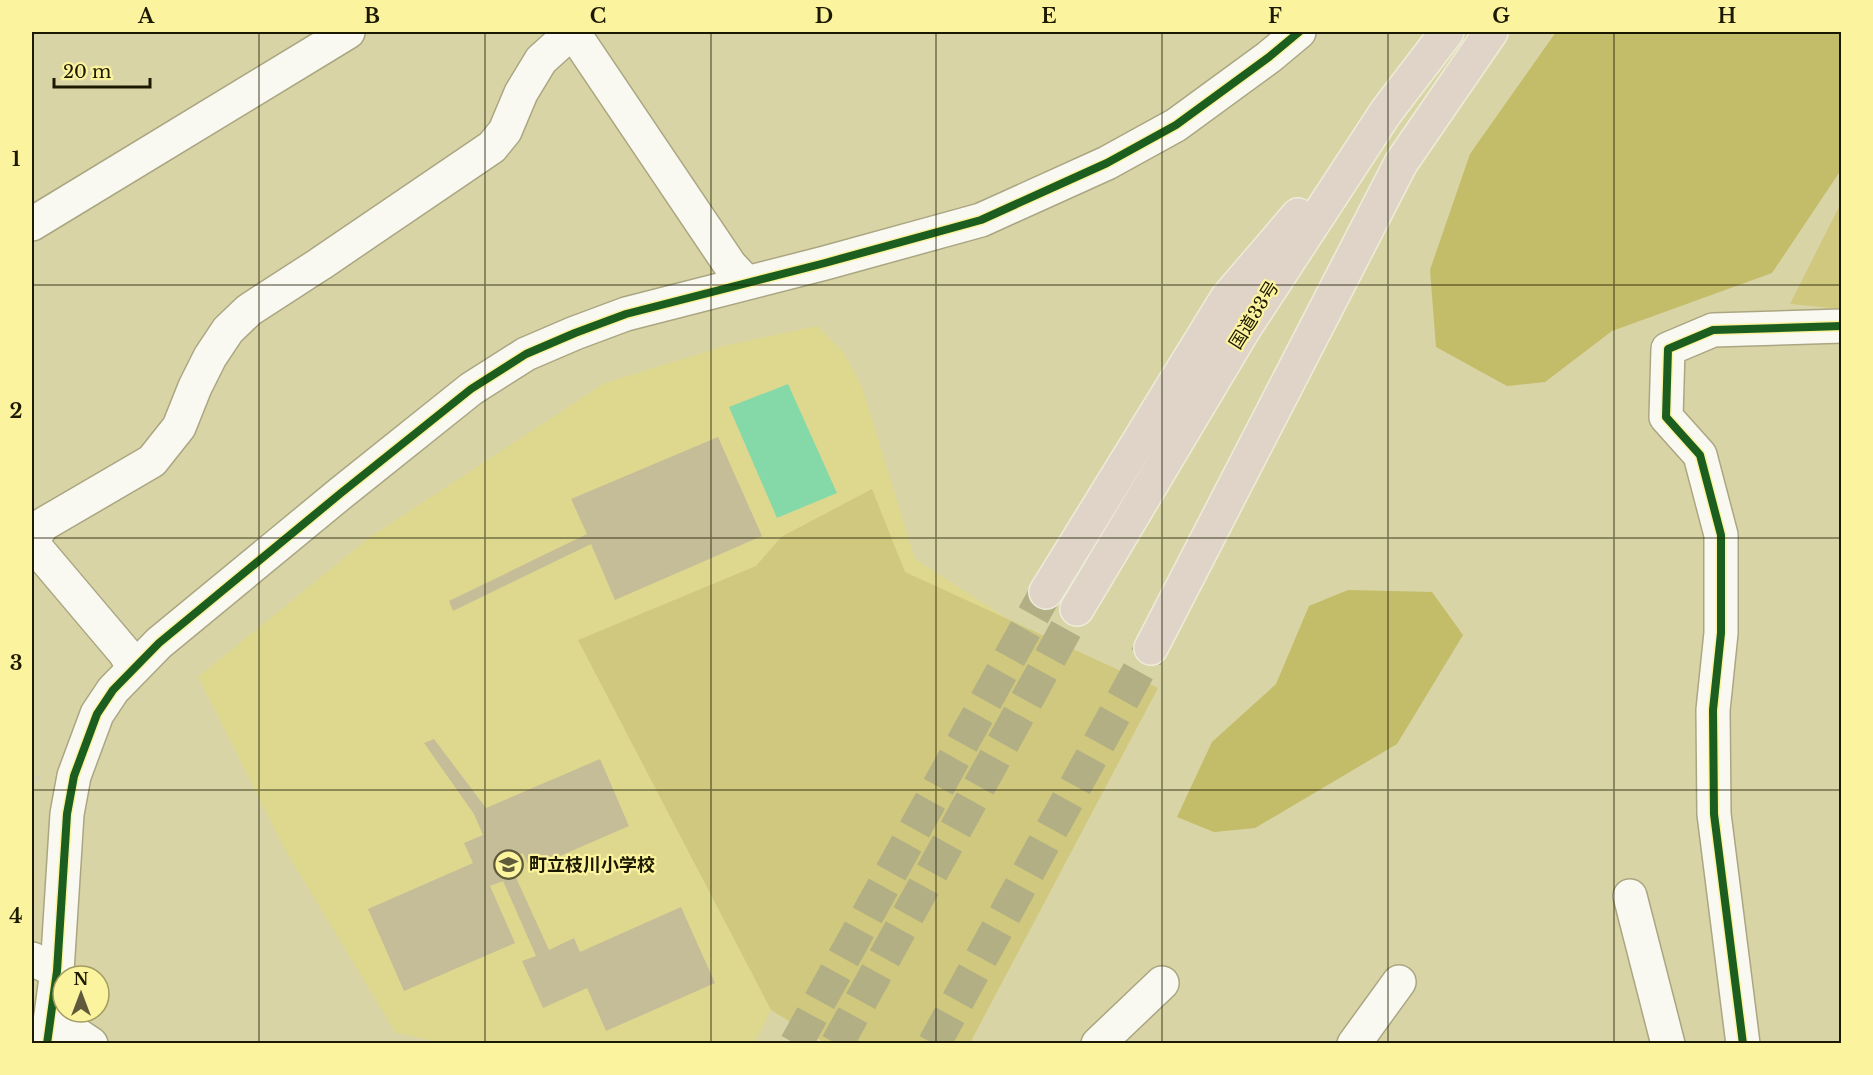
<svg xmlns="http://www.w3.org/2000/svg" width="1873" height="1075" viewBox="0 0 1873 1075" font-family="'Libre Baskerville','Noto Sans JP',serif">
<rect width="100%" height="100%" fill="#d8d4a6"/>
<path fill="#ded88f" d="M817,326L844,353L863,390L915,559L1011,621L1158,688L970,1043H825L771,1010L754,1043L449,1044L396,1033L284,848L198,677L370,537L605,383L728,345Z"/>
<g fill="#cfc87e">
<path d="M1841,203V309L1790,304Z"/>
<path d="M872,489L905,572L1158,688L970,1043H825L771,1010L578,640L756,566L781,537Z"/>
</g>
<g fill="#c3bc68">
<path d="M1556,32H1841V170L1772,273L1612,331L1545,382L1507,386L1436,347L1430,270L1470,154Z"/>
<path d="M1348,590L1432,592L1463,635L1397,744L1255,828L1214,832L1177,817L1212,742L1276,684L1309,606Z"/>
</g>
<path fill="#85d9a9" d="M788,384L837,493L777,518L729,407Z"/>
<g fill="#c5bc98">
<path d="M718,437L762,536L615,600L591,544L453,611L449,601L587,534L571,499Z"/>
<path d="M434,739L486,808L600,759L629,826L530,869L523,853L508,860L549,950L574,938L580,952L681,907L715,983L606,1031L587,988L543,1008L522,961L536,956L503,881L490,886L515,943L404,991L368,909L473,863L464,843L483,835L474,814L424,743Z"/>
</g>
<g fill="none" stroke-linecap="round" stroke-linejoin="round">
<g stroke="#b2af85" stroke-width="33" stroke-dasharray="33 16" stroke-linecap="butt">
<path d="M796,1044L1046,592"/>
<path d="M837,1044L1077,609"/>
<path d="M934,1044L1151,648"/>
</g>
<defs>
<g id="street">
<path d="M573,32L730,265L746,282"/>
<path d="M32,224L348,32"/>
<path d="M32,539L44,524L152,461L179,427L195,387L210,357L228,330L249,310L320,264L492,147L505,131L521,93L541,60L572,32"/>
<path d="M32,543L125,653L133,667"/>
<path d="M1630,896L1668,1044"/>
<path d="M32,959L57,971"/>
<path d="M51,1017L91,1044"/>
<path d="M1098,1044L1162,983"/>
<path d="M1354,1044L1399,982"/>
<path d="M1743,1044L1714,814L1713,710L1721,633V535L1700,455L1666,417L1668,349L1713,330L1842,326"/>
</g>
<path id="secondary" d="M47,1044L57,971L67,814L74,776L97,714L113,690L159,643L341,493L471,389L526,354L575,333L626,314L825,263L981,220L1107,163L1176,125L1269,57L1299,32"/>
<g id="highway">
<path d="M1046,592L1227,298L1298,215"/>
<path d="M1077,609L1244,329L1386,112L1447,32"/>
<path d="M1151,648L1401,163L1491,32"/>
</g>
</defs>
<use href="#street" stroke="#aaa682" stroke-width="36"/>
<use href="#secondary" stroke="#aaa682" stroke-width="36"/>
<use href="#highway" stroke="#edecd7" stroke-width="36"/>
<path stroke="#d0cfc0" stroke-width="4" stroke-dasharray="3 3" stroke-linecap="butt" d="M32,782L41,776"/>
<use href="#street" stroke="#f9f9f2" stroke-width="33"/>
<use href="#secondary" stroke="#f9f9f2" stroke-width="33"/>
<use href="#highway" stroke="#e0d4c8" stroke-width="33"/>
<defs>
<g id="cycleway">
<path d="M47,1044L57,971L67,814L74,776L97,714L113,690L159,643L341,493L471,389L526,354L575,333L626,314L825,263L981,220L1107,163L1176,125L1269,57L1299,32"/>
<path d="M1743,1044L1714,814L1713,710L1721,633V535L1700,455L1666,417L1668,349L1713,330L1842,326"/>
</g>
</defs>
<use href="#cycleway" stroke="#fbf39e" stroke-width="11"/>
<use href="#cycleway" stroke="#1b5e20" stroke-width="8"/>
</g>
<path fill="none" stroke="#1c1901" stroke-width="1.5" stroke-opacity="0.55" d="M259,32V1044M485,32V1044M711,32V1044M936,32V1044M1162,32V1044M1388,32V1044M1614,32V1044M32,285H1842M32,538H1842M32,790H1842"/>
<defs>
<symbol id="school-ring" viewBox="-11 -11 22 22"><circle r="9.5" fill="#fbf39e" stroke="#5e5a3b" stroke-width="1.5"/><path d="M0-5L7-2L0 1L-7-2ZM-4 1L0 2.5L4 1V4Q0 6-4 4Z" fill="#5e5a3b"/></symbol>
</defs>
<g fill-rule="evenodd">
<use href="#school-ring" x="492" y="848" width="33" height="33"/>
</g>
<g text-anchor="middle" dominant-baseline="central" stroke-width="4.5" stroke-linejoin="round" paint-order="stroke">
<g font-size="18" fill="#1c1901" stroke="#fbf39e">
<text transform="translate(1254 315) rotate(-58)">国道33号</text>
</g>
<g font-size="18" font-weight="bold" fill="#1c1901" stroke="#fbf39e" text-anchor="start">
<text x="529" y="865">町立枝川小学校</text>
</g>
</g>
<rect width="1873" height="1075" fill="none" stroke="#fbf39e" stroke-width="66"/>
<g transform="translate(81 994)"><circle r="28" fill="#fbf39e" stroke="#a29c5f" stroke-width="1.5"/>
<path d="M0-4.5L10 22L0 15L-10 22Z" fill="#5e5a3b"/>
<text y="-9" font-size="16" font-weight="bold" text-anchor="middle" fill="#1c1901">N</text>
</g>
<path d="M54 78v9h96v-9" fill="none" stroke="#1c1901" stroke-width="3"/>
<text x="63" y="78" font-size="18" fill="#1c1901" stroke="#fbf39e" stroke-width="4.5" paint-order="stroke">20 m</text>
<rect x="33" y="33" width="1807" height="1009" fill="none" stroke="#1c1901" stroke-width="2"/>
<g font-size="20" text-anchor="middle" font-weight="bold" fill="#1c1901">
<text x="146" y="23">A</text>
<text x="372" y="23">B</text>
<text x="598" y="23">C</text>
<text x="824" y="23">D</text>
<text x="1049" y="23">E</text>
<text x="1275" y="23">F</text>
<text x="1501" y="23">G</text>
<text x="1727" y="23">H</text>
<text x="16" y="166">1</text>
<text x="16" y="418">2</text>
<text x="16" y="670">3</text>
<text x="16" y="923">4</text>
</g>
</svg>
